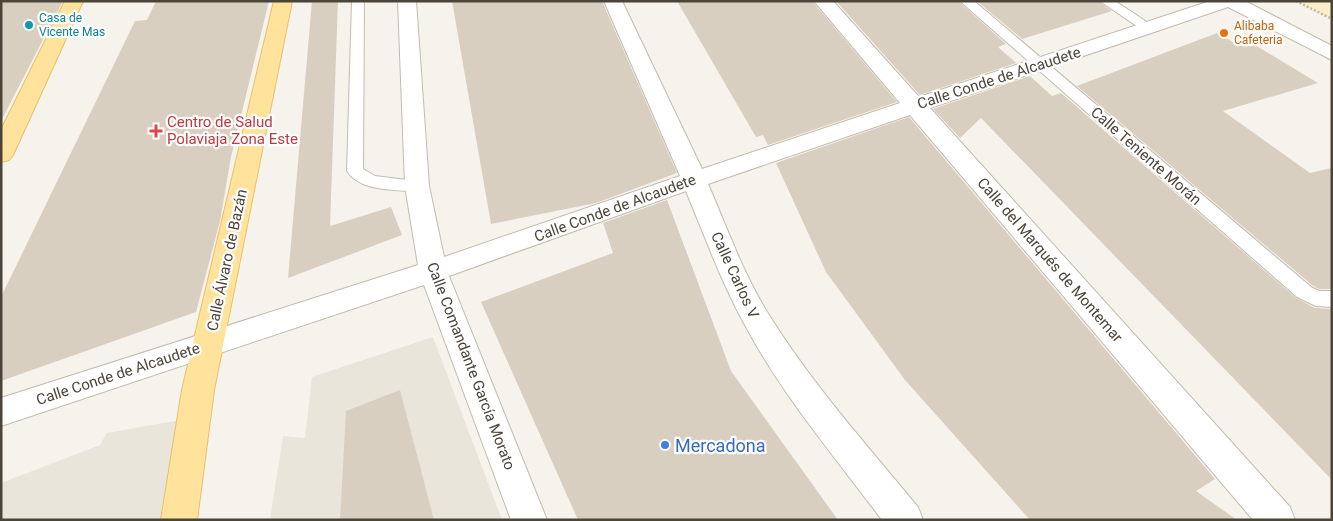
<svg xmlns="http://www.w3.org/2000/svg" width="1333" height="521" viewBox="0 0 1333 521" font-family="Roboto,sans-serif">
<rect width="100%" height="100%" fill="#f6f3ec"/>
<g fill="#eae5da">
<path d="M433,337L502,520H270L283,436L305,438L312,377Z"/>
<path d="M186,419L166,520H1V483L100,445L107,433Z"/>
</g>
<path fill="#f9efc9" d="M1296,1H1332V19Z"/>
<g fill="#d8cfc1">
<path d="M1,1H63L1,121Z"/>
<path d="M156,1H269L231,157L220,221L196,312L1,381V297L135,21L147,20Z"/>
<path d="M312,1H338L330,226L391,207L402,235L288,278Z"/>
<path d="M452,1H602L677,173L596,203L491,224Z"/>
<path d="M677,1H812L897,102L768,145L763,135L756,137Z"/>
<path d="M836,1H958L1006,44L998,47L1016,63L920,95Z"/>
<path d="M977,1H1098L1112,11L1022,39Z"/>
<path d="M1217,33L1238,45L1250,42L1318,83L1223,111L1310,173L1332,168V289H1319L1312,285L1077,86Z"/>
<path d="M1030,76L1052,96L1061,93L1296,298L1315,308L1332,309V480L981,118L960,138L933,109Z"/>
<path d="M909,117L1215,479L1196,491L1237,520H1030L905,380L826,272L776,163Z"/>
<path d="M667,200L731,371L838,520H578L481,302L613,253L603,223Z"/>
<path d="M400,390L434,520H340L346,411Z"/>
</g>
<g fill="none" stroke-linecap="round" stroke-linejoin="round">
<defs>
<g id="service">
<path d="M352,1H364L363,169L375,176L423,182L425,186L423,190L417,192C395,189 360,192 347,171Z"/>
<path d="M960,1H974L1311,287L1319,291H1332V307L1316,306L1297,297Z"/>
<path d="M1100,1H1115L1156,28L1154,31H1144Z"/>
</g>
<path id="minor" d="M398,1H416L429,186L444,257L680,176L604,1H622L702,169L900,103L814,1H833L919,97L1210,1H1245L1332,46V60L1228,7L930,108L1290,507L1295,520H1253L910,115L708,184C727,227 743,274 769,315C812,384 867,445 918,507L923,520H882C835,457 783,396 746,327C722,284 705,237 686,191L449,276L547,520H511L424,285L1,426V398L418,265L405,186Z"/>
<g id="primary">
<path d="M65,1H83L13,155L9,160L1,162V130Z"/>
<path d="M274,1H292L214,390L197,520H161L182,390Z"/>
</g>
</defs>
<use href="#service" stroke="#c2bbae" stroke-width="2"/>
<use href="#minor" stroke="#c2bbae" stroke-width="2"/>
<use href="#primary" stroke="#e6c16a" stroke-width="2"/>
<path stroke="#c4b79f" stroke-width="2.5" stroke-dasharray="2 2" stroke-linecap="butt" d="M1296,1L1332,19"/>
<use href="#service" fill="#fff" fill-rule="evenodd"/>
<use href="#minor" fill="#fff" fill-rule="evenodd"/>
<use href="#primary" fill="#ffe39c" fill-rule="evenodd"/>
</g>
<circle fill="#0f9aa8" stroke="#fff" stroke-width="2" cx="29" cy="25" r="5"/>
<circle fill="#e8710a" stroke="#fff" stroke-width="2" cx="1224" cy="33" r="5"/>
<path fill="#e0444e" stroke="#fff" stroke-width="2" d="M153.5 123.5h5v5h5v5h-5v5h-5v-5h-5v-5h5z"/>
<circle fill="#3f7fe0" stroke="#fff" stroke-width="2" cx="665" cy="445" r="5"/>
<g text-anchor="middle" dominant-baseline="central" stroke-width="4.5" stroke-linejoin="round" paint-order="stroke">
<g font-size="12" fill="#0d838f" stroke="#fff" text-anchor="start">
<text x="39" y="18">Casa de<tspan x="39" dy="14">Vicente Mas</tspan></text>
</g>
<g font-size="12" fill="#c56008" stroke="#fff" text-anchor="start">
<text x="1234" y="26">Alibaba<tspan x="1234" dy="14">Cafeteria</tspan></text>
</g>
<g font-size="15" fill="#4b4439" stroke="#fff">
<text transform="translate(999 78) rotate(-18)">Calle Conde de Alcaudete</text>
<text transform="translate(1146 156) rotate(41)">Calle Teniente Morán</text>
<text transform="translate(615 208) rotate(-20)">Calle Conde de Alcaudete</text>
<text transform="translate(227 260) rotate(-78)">Calle Álvaro de Bazán</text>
<text transform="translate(1050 260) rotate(49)">Calle del Marqués de Montemar</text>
<text transform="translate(735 275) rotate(65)">Calle Carlos V</text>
<text transform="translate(471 366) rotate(69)">Calle Comandante García Morato</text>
<text transform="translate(118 374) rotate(-18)">Calle Conde de Alcaudete</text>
</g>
<g font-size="15" fill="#be3a42" stroke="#fff" text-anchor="start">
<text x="167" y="122">Centro de Salud<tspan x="167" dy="17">Polaviaja Zona Este</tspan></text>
</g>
<g font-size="18" fill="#366cbe" stroke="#fff" text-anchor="start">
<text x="675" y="445">Mercadona</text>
</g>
</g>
<rect width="1333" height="521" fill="none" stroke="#4b4439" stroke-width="5"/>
</svg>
